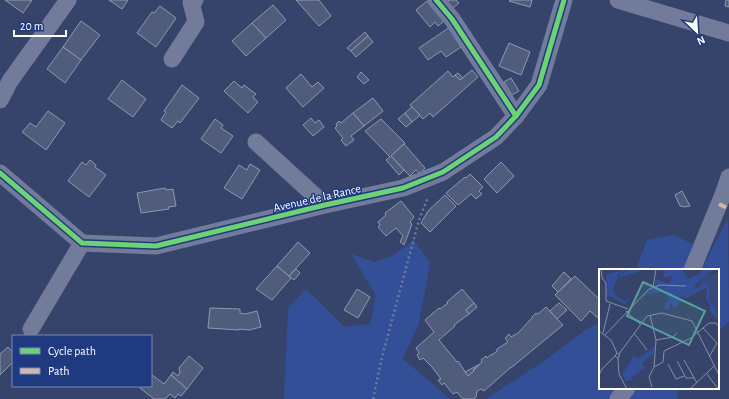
<svg xmlns="http://www.w3.org/2000/svg" width="729" height="399" viewBox="0 0 729 399" font-family="'Alegreya Sans',sans-serif">
<rect width="100%" height="100%" fill="#36446b"/>
<g fill="#334f98">
<path d="M728,218L729,321L718,332V270H701Z"/>
<path d="M673,235L693,244L686,270H636L647,240Z"/>
<path d="M414,240L430,263L419,323L403,359L450,399H284L288,308L306,289L344,327L370,324L376,295L351,254L375,262L392,256Z"/>
<path d="M600,322V388H621L616,399H486L544,361L587,329Z"/>
<path d="M633,388H679L677,399H630L627,396Z"/>
</g>
<g fill="#505c7b" stroke="#8f98af">
<path d="M5,0H32L23,13Z"/>
<path d="M109,0H128L122,9Z"/>
<path d="M296,0H319L331,16L319,26Z"/>
<path d="M448,0H456L459,3L453,8L448,2Z"/>
<path d="M510,0H532L530,7L509,1Z"/>
<path d="M726,0H729V7L725,6Z"/>
<path d="M427,1L444,21L438,26L435,22L430,27L416,10Z"/>
<path d="M273,5L286,20L266,38L252,23Z"/>
<path d="M160,6L176,18L156,47L137,33L152,12L154,13Z"/>
<path d="M81,21L100,35L81,60L63,47Z"/>
<path d="M252,23L266,38L246,56L232,41Z"/>
<path d="M450,27L464,45L446,57L441,51L428,60L419,48Z"/>
<path d="M365,32L368,36L351,51L347,48Z"/>
<path d="M368,36L373,42L356,57L351,51Z"/>
<path d="M509,43L530,52L521,75L499,66Z"/>
<path d="M63,47L81,60L65,83L47,69Z"/>
<path d="M472,70L478,77L433,117L430,113L423,119L410,105L448,71L453,77L455,75L460,80Z"/>
<path d="M361,72L369,80L364,84L357,77Z"/>
<path d="M458,73L463,78L460,80L455,75Z"/>
<path d="M301,74L312,87L318,82L324,88L303,107L286,88Z"/>
<path d="M511,78L519,91L512,95L504,82Z"/>
<path d="M122,80L146,99L133,117L108,99Z"/>
<path d="M234,81L242,88L244,85L256,94L253,97L258,102L248,113L224,91Z"/>
<path d="M182,85L199,98L180,123L178,121L172,128L161,120L166,112L164,111Z"/>
<path d="M373,98L383,111L364,126L353,113Z"/>
<path d="M412,107L420,115L412,122L405,113Z"/>
<path d="M48,111L65,123L46,150L22,132L30,123L36,127Z"/>
<path d="M353,113L364,126L351,136L354,140L346,146L341,140L343,138L335,128L337,126L336,124L339,121L341,123Z"/>
<path d="M405,113L412,122L406,127L398,119Z"/>
<path d="M311,118L315,123L319,120L324,127L313,136L303,125Z"/>
<path d="M215,119L223,125L221,128L233,136L221,153L201,139Z"/>
<path d="M381,119L405,143L391,156L404,170L399,175L386,160L390,157L365,131Z"/>
<path d="M404,144L425,168L420,174L416,170L410,176L391,156Z"/>
<path d="M90,160L96,165L95,167L106,175L89,197L68,181L82,162L86,165Z"/>
<path d="M501,162L514,176L497,193L484,179Z"/>
<path d="M250,164L260,170L242,199L224,188L239,165L247,170Z"/>
<path d="M470,174L483,187L479,191L482,194L476,199L471,194L458,205L446,193L465,177L466,178Z"/>
<path d="M165,188L166,190L173,189L176,206L168,207L169,209L141,213L137,193Z"/>
<path d="M682,191L690,206L684,207L680,206L675,195Z"/>
<path d="M445,195L456,206L430,232L421,223L428,211Z"/>
<path d="M401,201L414,217L410,222L412,224L404,245L400,242L403,236L396,228L386,236L378,227L380,225L378,222L386,215L385,213Z"/>
<path d="M298,242L310,253L289,276L277,266Z"/>
<path d="M277,266L291,278L272,300L256,289Z"/>
<path d="M296,269L300,273L294,280L289,276Z"/>
<path d="M564,272L571,279L558,292L552,286Z"/>
<path d="M575,276L600,300V317L599,319L590,311L581,321L555,295Z"/>
<path d="M357,289L370,297L358,318L344,310Z"/>
<path d="M462,289L474,303L466,310L469,314L454,325L455,326L439,340L457,362L458,361L468,376L482,362L481,360L486,356L487,358L492,354V355L497,351V349L508,342L505,338L509,334L511,337L518,333L532,318V317L536,313L538,314L546,307L563,325L512,367L510,368L484,391L481,389L477,391L476,397L474,399H463L457,392L453,394L444,383L442,385L438,380L441,379L432,367L423,358L420,360L417,355L419,353L416,348L434,332L425,320L439,308L440,309L448,303L447,302Z"/>
<path d="M474,303L477,307L469,314L466,310Z"/>
<path d="M559,303L567,310L557,319L550,311Z"/>
<path d="M210,308L240,309V313L245,314L257,311L261,327L249,330L239,329V330L208,328Z"/>
<path d="M8,347L13,352V362L0,375V354Z"/>
<path d="M189,356L203,368L187,389L171,375L173,372L178,376L180,372L179,368Z"/>
<path d="M480,364L473,370L474,371L468,376L465,372Z"/>
<path d="M151,374L164,384L171,375L187,389L181,396L178,394L175,398L170,394L165,399H154L140,388L141,386H151Z"/>
</g>
<g fill="none" stroke-linecap="round" stroke-linejoin="round">
<path stroke="#727b99" stroke-width="2.5" stroke-dasharray="2 3" stroke-linecap="butt" d="M373,399L382,357L419,220L428,197"/>
<g stroke="#727b99" stroke-width="17">
<path d="M436,0L452,19L516,116"/>
<path d="M618,0L729,33"/>
<path d="M172,59L196,22L191,2L195,0"/>
<path d="M0,100L10,81L68,0"/>
<path d="M256,142L325,205"/>
<path d="M0,173L82,243L156,246L325,205L403,188L443,172L496,137L516,116L539,85L564,0"/>
<path d="M692,270L724,192L729,177"/>
<path d="M31,329L82,243"/>
<path d="M618,399L627,388"/>
</g>
<path stroke="#d1b7ad" stroke-width="4" stroke-dasharray="8 4" stroke-linecap="butt" d="M719,204L729,209"/>
<defs>
<g id="cycleway">
<path d="M436,0L452,19L516,116"/>
<path d="M0,173L82,243L156,246L325,205L403,188L443,172L496,137L516,116L539,85L564,0"/>
</g>
</defs>
<use href="#cycleway" stroke="#203a81" stroke-width="8"/>
<use href="#cycleway" stroke="#6cd273" stroke-width="5"/>
</g>
<g text-anchor="middle" dominant-baseline="central" stroke-width="3" stroke-linejoin="round" paint-order="stroke">
<g font-size="12" fill="#fff" stroke="#203a81">
<text transform="translate(317 198) rotate(-13)">Avenue de la Rance</text>
</g>
</g>
<g transform="translate(599 269)">
<rect width="120" height="120" fill="#36446b"/>
<path d="M29,0L19,6L14,21L17,27L26,32L34,28L26,35L7,25L9,14L7,12L8,5ZM31,0L42,2L21,8V6ZM66,0H83L89,10L102,4L103,0H114L95,17L97,19L106,14L110,15L111,32L120,44V50H117L111,42V36L107,28L108,18L88,29L79,27L82,31L78,38L76,39L71,34L70,41L64,39L70,30L67,23L50,25L42,29L43,26L55,17L57,10L70,15L72,12L73,7L64,9ZM56,77L54,85L43,94L46,99L32,109L33,111L27,112L23,105L35,87L39,90Z" fill="#334f98"/>
<path d="M120,5V43L112,31L111,15H101L100,11L106,7Z" fill="#374a7e"/>
<path fill="none" stroke="#868fa6" stroke-width="1" d="M2,0L3,9L7,14V32L29,40M54,18L57,0M27,42L41,55M51,46L57,71L55,98L50,108L53,118M104,59L118,74L110,88M0,62L12,71L18,84M4,64L11,35M35,64L48,81M6,66L50,20L61,16L87,17M57,71L74,68L78,64M20,85L48,47L63,44L93,52L120,106M19,89L21,86L18,84L16,87L19,89L20,105L28,120M85,91L98,114M78,92L87,109H95M69,95L77,110L85,107M55,98L64,93L65,82L92,69L110,54H117L120,58M108,105L119,120M0,106L3,100L16,87M91,120L115,97"/>
<path fill="#579f9a" fill-opacity="0.15" stroke="#579f9a" stroke-width="2" d="M44,13L106,42L90,76L28,47Z"/>
<rect width="120" height="120" fill="none" stroke="#fff" stroke-width="2"/>
</g>
<rect x="12" y="335" width="140" height="52" fill="#203a81" stroke="#7989b3"/>
<rect x="20" y="348" width="20" height="6" fill="#6cd273" stroke="#7989b3"/>
<text x="48" y="355" font-size="12" fill="#ffffff">Cycle path</text>
<rect x="20" y="368" width="20" height="6" fill="#d1b7ad" stroke="#7989b3"/>
<text x="48" y="375" font-size="12" fill="#ffffff">Path</text>
<g transform="translate(697 32) rotate(155)" stroke="#203a81" stroke-width="3" paint-order="stroke">
<path d="M0-3L7 15L0 10L-7 15Z" fill="#ffffff"/>
<text y="-6" font-size="11" font-weight="bold" text-anchor="middle" fill="#ffffff">N</text>
</g>
<path d="M14 30v6h52v-6" fill="none" stroke="#ffffff" stroke-width="2"/>
<text x="20" y="30" font-size="12" fill="#ffffff" stroke="#203a81" stroke-width="3" paint-order="stroke">20 m</text>
</svg>
